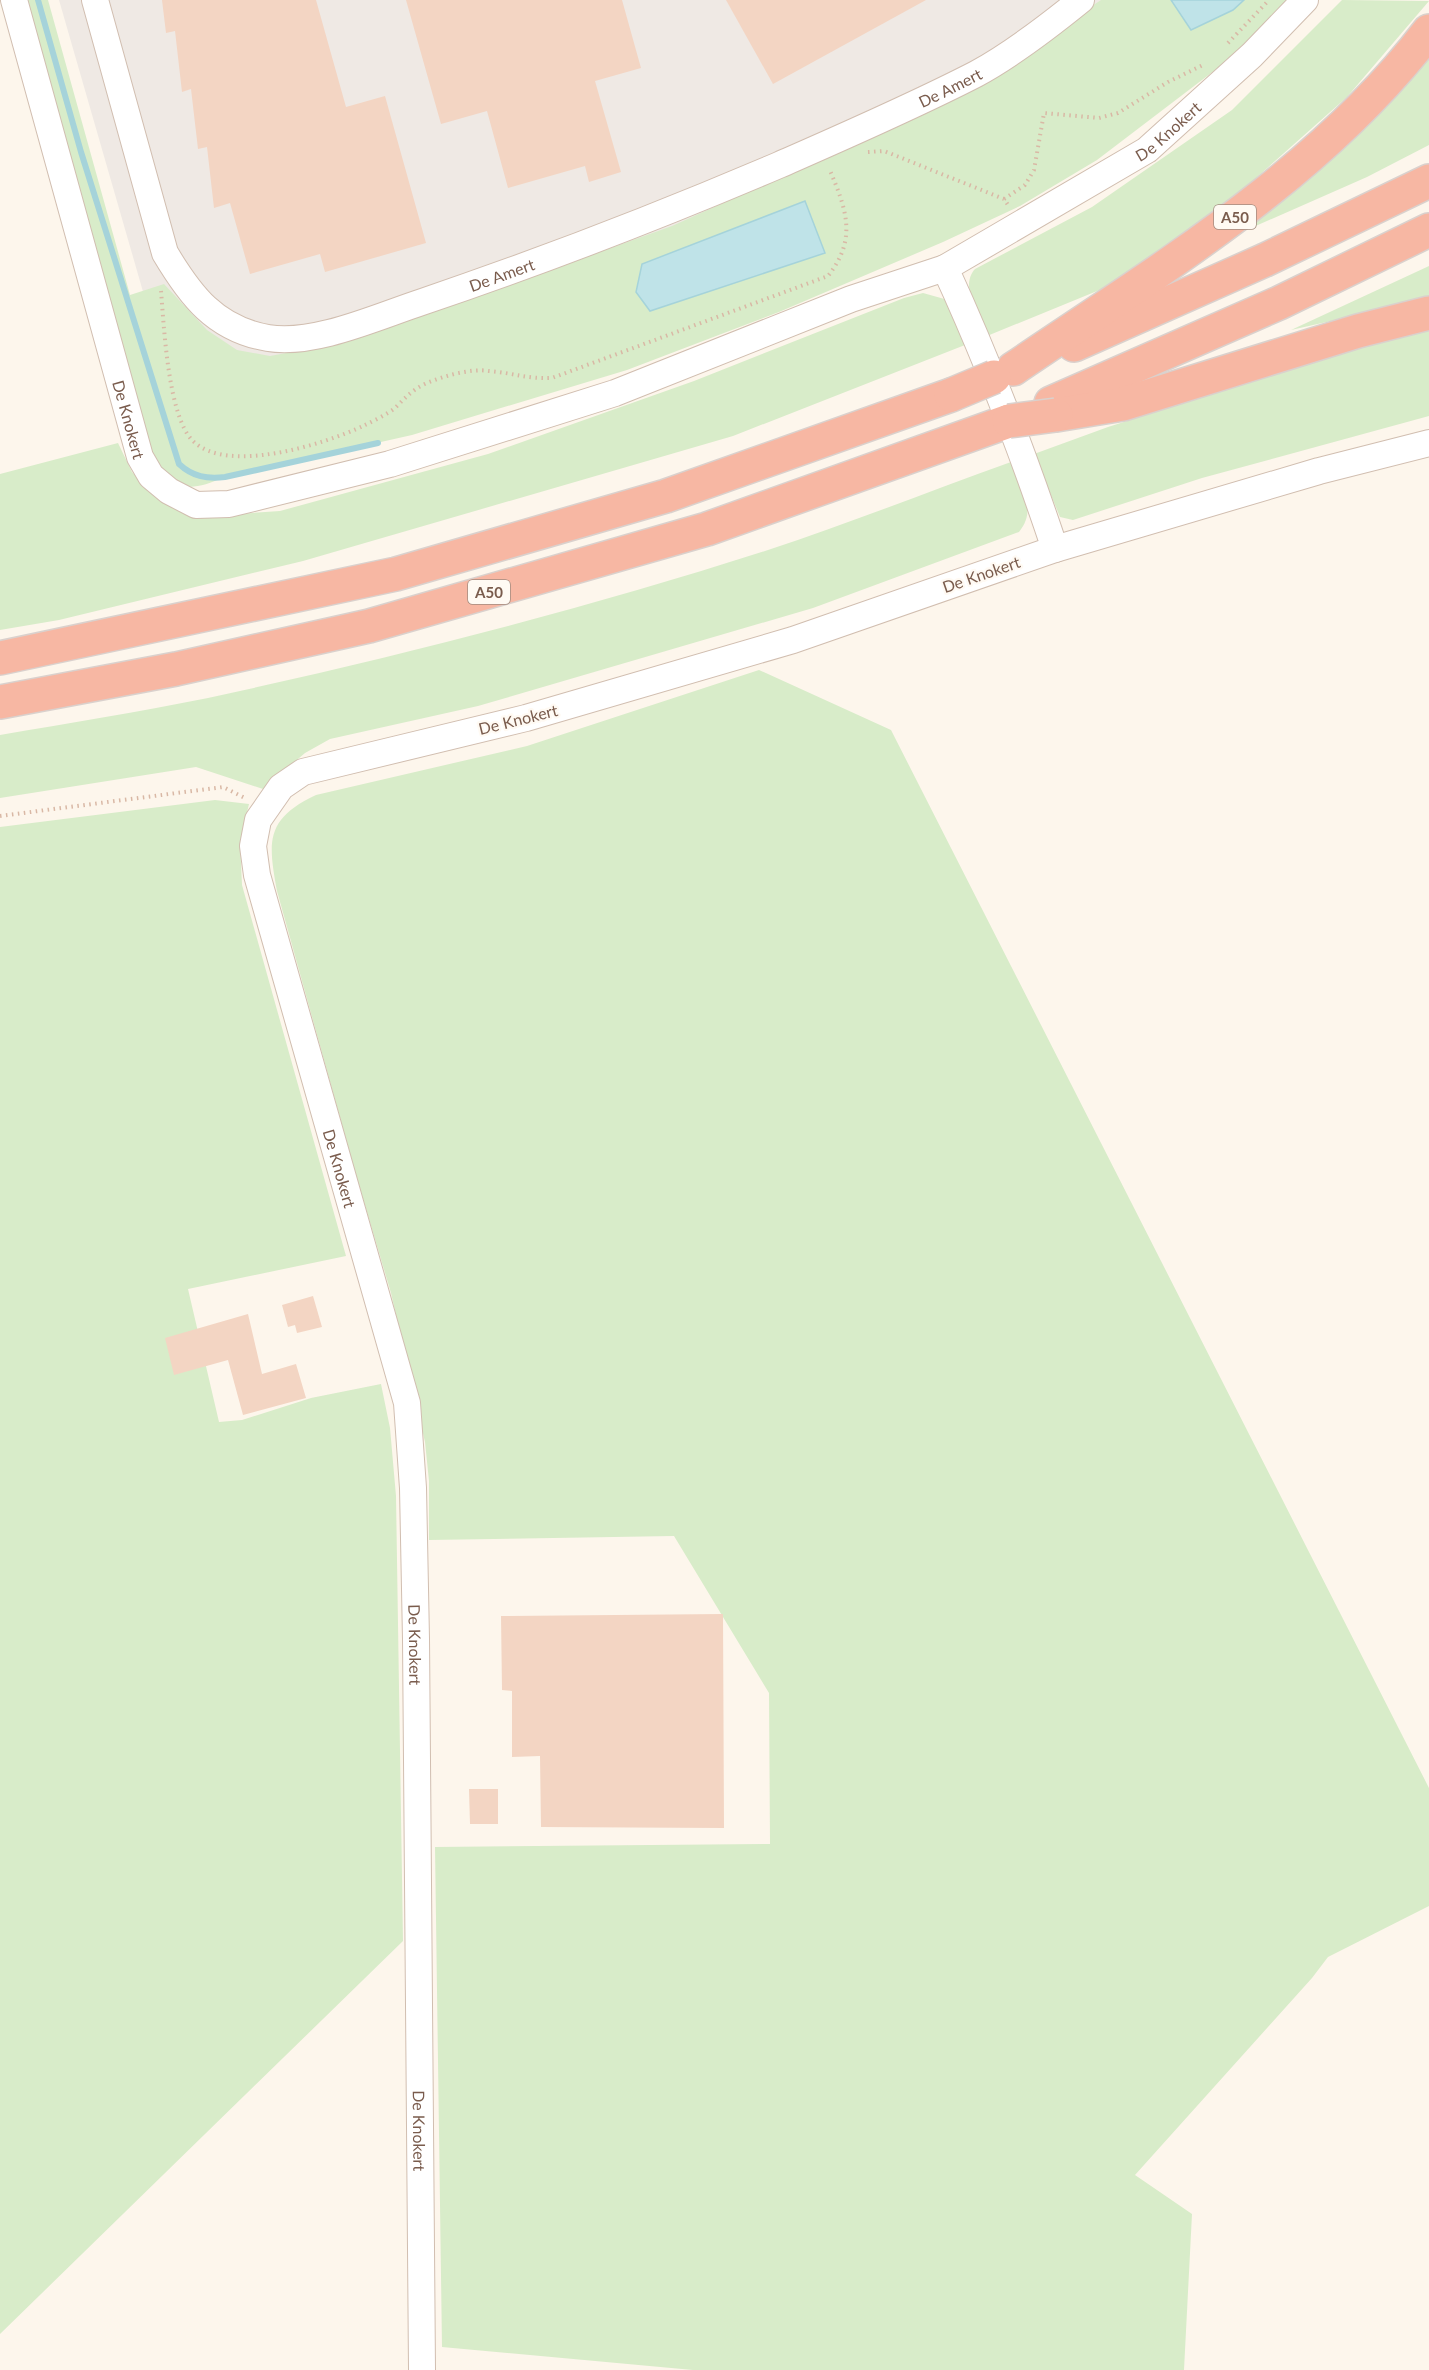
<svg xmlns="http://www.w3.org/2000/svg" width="1429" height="2370" viewBox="0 0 1429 2370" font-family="Lato,sans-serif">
<rect width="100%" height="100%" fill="#fdf6ec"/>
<path fill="#efe9e4" d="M59,0H1122L865,159L360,377L210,380L148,309Z"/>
<g fill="#d8ecc9">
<path d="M25,0H48L130,295L164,284L207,330L237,350L270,356L297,351L452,305L672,226L803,167L1000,68L1101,0H1289L1260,31L1223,64L1097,160L1020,206L943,242L779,312L627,370L412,435L225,477C194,490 182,492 155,471Z"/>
<path d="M1342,0L1429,1L1347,97L1228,203L1102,289L987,336C979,315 959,287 975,269L1092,207L1232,110Z"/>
<path d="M1429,52V145L1367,177L1226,239L1285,199L1389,102Z"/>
<path d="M1429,266V299L1291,330Z"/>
<path d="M923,293L948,300L965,345L733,436L303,561L59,620L0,630V474L118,443L132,472L154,495L183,510L224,515L280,511L488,454L694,381L904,298Z"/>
<path d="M1429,325V416L1202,478L1073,520L1060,517L1034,454L1108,427Z"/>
<path d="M1011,462C1021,486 1038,509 1019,532L813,608L478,706L330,739L305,753L263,789L196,767L0,798V735C69,723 139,712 208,698C397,657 584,609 768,550C850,523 930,491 1011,462Z"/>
<path d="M759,670L891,730L1429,1788V1906L1328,1957L1312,1978L1135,2175L1192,2214L1184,2370H693L442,2347L435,1847L770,1844L769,1693L674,1536L429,1540V1481L425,1442L391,1293L356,1175L277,891C268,842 265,819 316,795L527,746Z"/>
<path d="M215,800L249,804L240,842L242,885L346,1256L188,1289L219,1422L242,1420L311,1398L381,1384L390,1428L396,1496L403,1941L0,2334V827Z"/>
</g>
<g fill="#bfe3e8" stroke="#a5d3da" stroke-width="1.5">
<path d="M1171,0H1244L1233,10L1191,30Z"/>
<path d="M805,201L825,253L650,311L636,292L642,264Z"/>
</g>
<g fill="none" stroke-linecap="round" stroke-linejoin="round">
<path stroke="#a5d3da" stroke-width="6" d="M38,0L81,152L179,464C193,477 207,479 225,477L378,443"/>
</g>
<g fill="#f3d5c3">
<path d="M162,0H316L346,107L385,96L426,243L325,272L320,254L250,274L230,203L214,208L207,147L198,149L191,89L182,92L175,31L166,33Z"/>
<path d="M406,0H622L641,68L595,81L621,172L589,182L585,166L508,188L487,111L441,124Z"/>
<path d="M726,0H926L773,84Z"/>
<path d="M313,1296L322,1327L297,1333L295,1325L288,1327L282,1305Z"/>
<path d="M248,1314L262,1374L296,1364L306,1398L243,1415L228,1360L174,1375L165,1338Z"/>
<path d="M723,1614L724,1828L541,1827L540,1756L512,1757V1691L502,1690L501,1616Z"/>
<path d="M469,1789H498V1824H470Z"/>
</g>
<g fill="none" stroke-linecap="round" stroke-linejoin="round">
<defs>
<g id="minor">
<path id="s1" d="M14,0L140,457L151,476L169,491L196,505L229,504L390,464L615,393L851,299L945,268C987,359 1023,453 1055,549L793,640L526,718L303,772L281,787L258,820L253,846L257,875L407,1403L413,1488L416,1639L422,2370"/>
<path id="s2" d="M95,0L165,253C190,295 215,329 268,338C314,346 379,316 422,302C543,261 662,215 779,165C845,136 912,107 976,74C1013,54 1049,26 1081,0"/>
<path id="s3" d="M945,268L1147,150L1252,55L1305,0"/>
<path d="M1055,549L1319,471L1429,443"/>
</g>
<g id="motorway">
<path d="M1074,345L1265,260L1429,181"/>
<path d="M1013,369C1160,269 1319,175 1429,31"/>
<path d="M1051,403L1279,303L1429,230"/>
<path d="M1056,415L1123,404L1358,331L1429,313"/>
<path d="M0,658L396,574L666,496L951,395"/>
<path d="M0,702L176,669L369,626L707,529L1009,421"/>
</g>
</defs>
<use href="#minor" stroke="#d1beb0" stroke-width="28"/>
<use href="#motorway" stroke="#dad1cd" stroke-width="36"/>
<g stroke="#d9b8a5" stroke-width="4" stroke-dasharray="1.5 4.5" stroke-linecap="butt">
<path d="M1228,43L1269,0"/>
<path d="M868,152L884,151L1004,199L1008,205"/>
<path d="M1004,199L1025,185L1034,170L1044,113L1099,118L1118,113L1168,82L1205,64"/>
<path d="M161,291C164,326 168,417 193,441C227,475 325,444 363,426C373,421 386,415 395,408C405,398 413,389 427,383C444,376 471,368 489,371C514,373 526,379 552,378L828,276C858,238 846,209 829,168"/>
<path d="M0,816L223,787L247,799"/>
</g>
<use href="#minor" stroke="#fff" stroke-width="26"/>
<use href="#motorway" stroke="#f7b7a3" stroke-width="33"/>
<defs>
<g id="motorway-bridge">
<path d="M951,395L994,377"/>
<path d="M1009,421L1056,415"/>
</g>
</defs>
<use href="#motorway-bridge" stroke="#dad1cd" stroke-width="36" stroke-linecap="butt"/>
<use href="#motorway-bridge" stroke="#f7b7a3" stroke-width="33"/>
</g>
<g text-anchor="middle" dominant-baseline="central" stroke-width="4.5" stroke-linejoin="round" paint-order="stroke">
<g fill="#fffaf3" stroke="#a28b7f" stroke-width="1.5">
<rect x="1214" y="205" width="42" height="24" rx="4.5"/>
<rect x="468" y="580" width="42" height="24" rx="4.5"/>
</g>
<g font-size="15" font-weight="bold" fill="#7a5c4d">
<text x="1235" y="217">A50</text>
<text x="489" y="592">A50</text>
</g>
<g font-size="16" fill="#7a5c4d" stroke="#fffaf3">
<text stroke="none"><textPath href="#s2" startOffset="1131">De Amert</textPath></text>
<text stroke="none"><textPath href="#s3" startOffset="262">De Knokert</textPath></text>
<text stroke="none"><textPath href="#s2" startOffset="645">De Amert</textPath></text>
<text stroke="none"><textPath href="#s1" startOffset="435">De Knokert</textPath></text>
<text transform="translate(981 574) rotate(-19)">De Knokert</text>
<text transform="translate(518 719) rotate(-14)">De Knokert</text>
<text stroke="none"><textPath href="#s1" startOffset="2852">De Knokert</textPath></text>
<text stroke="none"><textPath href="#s1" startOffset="3338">De Knokert</textPath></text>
<text stroke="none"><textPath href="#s1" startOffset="3824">De Knokert</textPath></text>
</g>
</g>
</svg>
